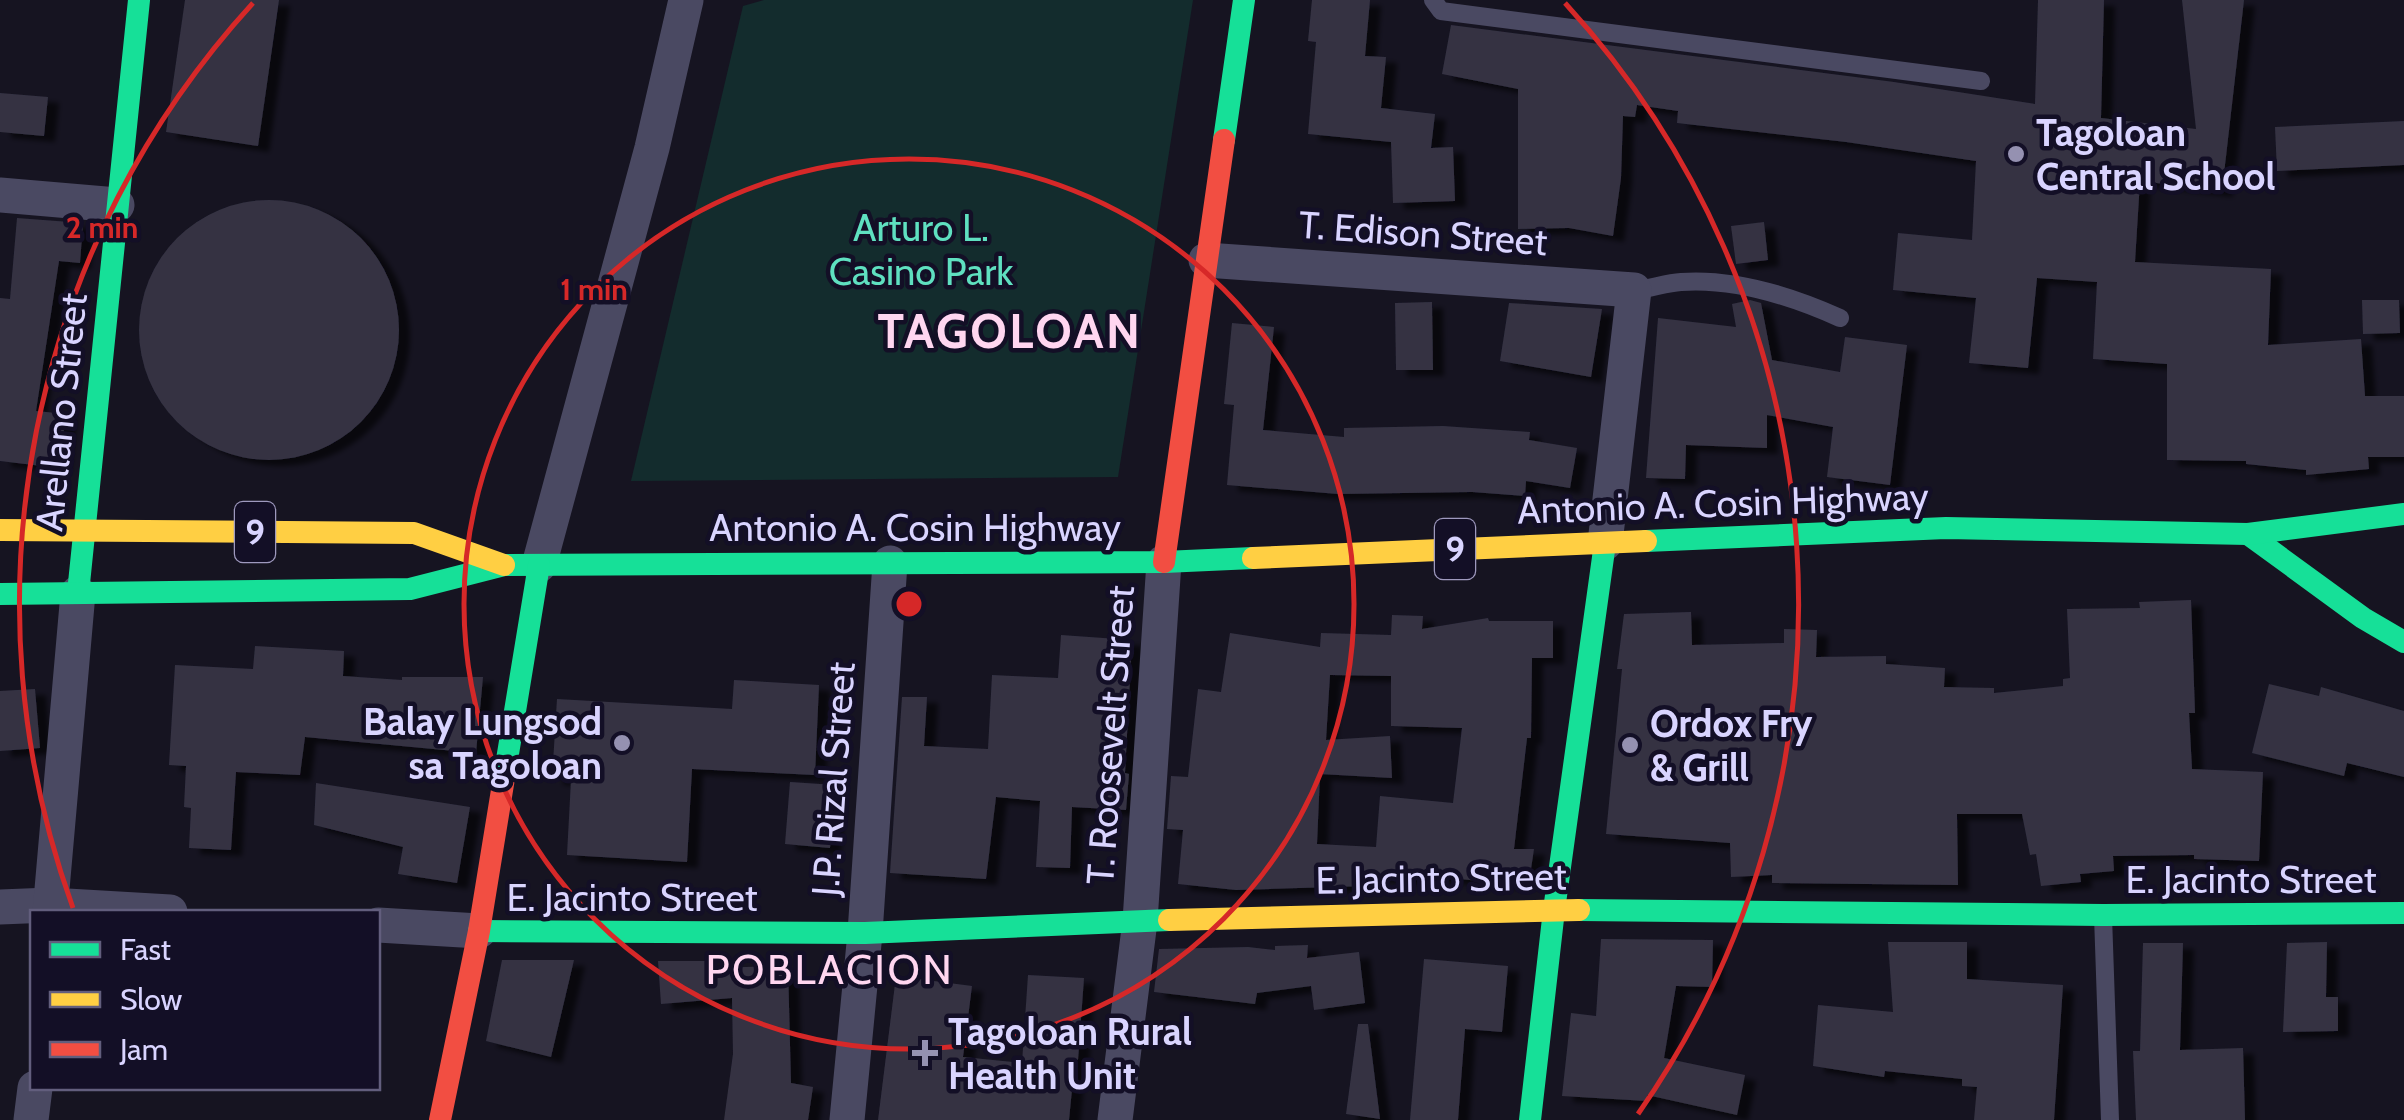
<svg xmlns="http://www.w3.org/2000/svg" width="2404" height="1120" viewBox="0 0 2404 1120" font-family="Cabin,sans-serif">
<defs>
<filter id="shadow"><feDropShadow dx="11" dy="6" stdDeviation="2.5" flood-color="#0009"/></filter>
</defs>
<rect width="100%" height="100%" fill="#161421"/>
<path fill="#132c2d" d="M764,0H1193L1118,477L631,481L743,6Z"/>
<g fill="#343243" fill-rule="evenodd" filter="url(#shadow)">
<path d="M185,0H279L258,146L166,132Z"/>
<path d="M1312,0H1370L1365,56L1386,57L1381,108L1435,114L1431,148L1453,147L1455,201L1393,203L1391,142L1308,134L1316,42L1308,41Z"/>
<path d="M2038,0H2104L2101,118L2196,129L2182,0H2244L2222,191L2140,181L2135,262L2271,269L2268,345L2361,339L2365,396H2404V457H2368L2369,469L2306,475V470L2246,464V461L2167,460V364L2093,359L2097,282L2037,278L2028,368L1969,363L1976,298L1893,290L1898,233L1972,240L1976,161L1846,142L1677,123L1678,111L1637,105L1635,117L1623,116L1621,178L1613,236L1569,228L1518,229V89L1442,74L1451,25L1894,82L2035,104Z"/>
<path d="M0,93L48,97L44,136L0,132Z"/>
<path d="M2404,121V165L2277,171L2275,127Z"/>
<circle cx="269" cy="330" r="130"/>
<path d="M17,218L83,223L80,263L59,261L36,411L66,414L59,468L0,461V298L10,299Z"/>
<path d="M1764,222L1768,260L1736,264L1731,226Z"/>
<path d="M1750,300L1761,303L1772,360L1840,372L1845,337L1907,345L1890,485L1827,477L1833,427L1767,415V448L1686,445L1685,479L1646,478L1658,318L1736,327L1732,304Z"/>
<path d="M2362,300H2399L2400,333L2363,334Z"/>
<path d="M1432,302L1433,370H1396L1395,303Z"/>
<path d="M1509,303L1602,309L1591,377L1500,361Z"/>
<path d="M1232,323L1274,327L1263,430L1344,437V428L1443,426L1530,432L1529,440L1577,448L1570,488L1526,481L1525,496L1472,492L1338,494L1227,485L1234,405L1224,404Z"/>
<path d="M2191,600L2195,713H2189L2192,769L2263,772L2259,861L2194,859V855L2113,856L2114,871L2080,874L2081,882L2041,886L2036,854L2030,855L2022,814H1957L1958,885L1772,883V875L1731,877L1730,843L1606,834L1622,669H1617L1624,614L1691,612L1692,645L1784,643V629L1817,630L1816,657L1886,656V664L1945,668L1944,687L1994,688V693L2063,686V679L2070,678L2067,609L2140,608L2139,602Z"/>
<path d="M1392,615L1423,616L1422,629L1488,618L1489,621H1553V658H1532L1531,738H1527L1514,849H1534L1529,882L1498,883L1432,876V881L1367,875L1366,886L1236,890L1178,884L1183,830L1167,829L1171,776L1188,777L1198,689L1221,692L1230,633L1320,647L1321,633L1391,635ZM1330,675L1391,676V726L1462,728L1453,803L1380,796L1376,847L1317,844L1320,774L1392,778L1390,736L1326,740Z"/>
<path d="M1061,635L1132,640L1125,773L1129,774L1126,810L1072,807L1070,868L1036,867L1040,801L996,797L986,879L890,873L902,697H927L924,746L988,749L992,675L1058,678Z"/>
<path d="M255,646L344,651L343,676L402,680V677H483L476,753L305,737L300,775L236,772L231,850L189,848L191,808L184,807L186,766L169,765L175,665L253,669Z"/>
<path d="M734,680L819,685L815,775L692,769L687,862L567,855L571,780L552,779L557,699L732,709Z"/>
<path d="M2269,684L2319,696L2321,687L2404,711V777L2347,763L2344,776L2252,753Z"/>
<path d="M35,689L40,748L0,751V691Z"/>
<path d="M790,782L835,785L830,848L785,844Z"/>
<path d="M316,783L470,807L457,883L398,874L403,847L314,825Z"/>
<path d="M1601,939L1713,940L1712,987L1676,986L1664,1058L1745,1075L1737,1115L1647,1095V1101L1562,1096L1571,1013L1596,1016Z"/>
<path d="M1888,942H1967V979L2063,985L2054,1120H1974L1977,1087L1962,1086V1079L1885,1071L1884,1077L1813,1066L1818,1005L1893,1012Z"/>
<path d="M2327,942L2326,997H2338V1031L2283,1032L2287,943Z"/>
<path d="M2143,943H2183L2180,1050L2243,1048L2245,1120H2136L2133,1051H2140Z"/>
<path d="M1308,945L1307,958L1359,952L1365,1003L1314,1010L1311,986L1257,993L1255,1004L1154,992L1159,949L1248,947L1275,950V946Z"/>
<path d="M1424,959L1508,966L1502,1032L1465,1029L1458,1120H1410Z"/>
<path d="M502,960H574L551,1057L486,1041Z"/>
<path d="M658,961H706V968L788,966L791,1083L813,1087L808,1120H724L733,1054L732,998L661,1004Z"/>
<path d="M1028,975L1084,978L1078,1060L1075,1059L1069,1120H878L896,976L972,986L963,1057L1022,1063Z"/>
<path d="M1358,1024H1368L1380,1119L1346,1114Z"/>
</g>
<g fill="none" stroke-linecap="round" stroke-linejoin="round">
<g stroke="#4a4962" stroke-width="18">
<path d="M1433,0L1441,11L1981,81"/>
<path d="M1634,290C1650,289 1665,283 1681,282C1736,278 1791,296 1840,318"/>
<path d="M2103,916L2110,1120"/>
</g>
<g stroke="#4a4962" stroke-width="35">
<path d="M0,195L117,205"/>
<path d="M1206,260L1634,290L1605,543"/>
<path d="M539,565L652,148L686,0"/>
<path d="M0,907L50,905L170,912"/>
<path d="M50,912L78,593"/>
<path d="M378,925L479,931"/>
<path d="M31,1120L35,1088"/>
<path d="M847,1120L865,933L890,563"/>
<path d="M1115,1120L1140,921L1164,562"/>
</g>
<g stroke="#16e098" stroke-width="22">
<path d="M1224,140L1244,0"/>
<path d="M2248,534L2363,618L2404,642"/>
<path d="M1646,541L1946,528L2248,534L2404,514"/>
<path d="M78,593L139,0"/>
<path d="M0,594L410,589L504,565L1164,562L1253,558"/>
<path d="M504,778L539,565"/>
<path d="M1579,910L2103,915L2404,913"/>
<path d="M479,931L865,933L1169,920"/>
<path d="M1530,1120L1554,910L1605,543"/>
</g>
<g stroke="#ffcf43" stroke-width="22">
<path d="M0,530L414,533L504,565"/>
<path d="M1253,558L1646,541"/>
<path d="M1169,920L1579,910"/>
</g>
<g stroke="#f24e42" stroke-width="22">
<path d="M1164,562L1224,140"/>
<path d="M440,1120L479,931L504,778"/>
</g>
</g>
<g fill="none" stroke="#d62828" stroke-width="5">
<circle cx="909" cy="604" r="445"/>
<path d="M73 908A890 890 0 0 1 253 3M1565 3A890 890 0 0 1 1638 1114"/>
</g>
<g fill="#9591b1" stroke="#130f26" stroke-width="4">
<circle cx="2016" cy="154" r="10"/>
<circle cx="622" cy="743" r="10"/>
<circle cx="1630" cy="745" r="10"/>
<path d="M920 1038h10v10h10v10h-10v10h-10v-10h-10v-10h10z"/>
</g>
<g text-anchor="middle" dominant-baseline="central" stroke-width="9" stroke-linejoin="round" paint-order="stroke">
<g fill="#130f26" stroke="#9e99be" stroke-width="2.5">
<rect x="235" y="502" width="40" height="60" rx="8"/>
<rect x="1435" y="519" width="40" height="60" rx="8"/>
</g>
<g font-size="35" font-weight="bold" fill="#d9d4ff">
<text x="255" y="532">9</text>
<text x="1455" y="549">9</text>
</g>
<g font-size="38" font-weight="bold" fill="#d9d4ff" stroke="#130f26" text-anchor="start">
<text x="2036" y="132">Tagoloan<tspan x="2036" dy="44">Central School</tspan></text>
<text x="602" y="721" text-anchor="end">Balay Lungsod<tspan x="602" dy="44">sa Tagoloan</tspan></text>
<text x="1650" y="723">Ordox Fry<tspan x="1650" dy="44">&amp; Grill</tspan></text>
<text x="948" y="1031">Tagoloan Rural<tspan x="948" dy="44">Health Unit</tspan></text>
</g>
<g font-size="38" fill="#5fe0c0" stroke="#130f26">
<text x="921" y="227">Arturo L.<tspan x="921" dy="44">Casino Park</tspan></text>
</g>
<g font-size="38" fill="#d9d4ff" stroke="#130f26">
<text transform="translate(1423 233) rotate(4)">T. Edison Street</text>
<text transform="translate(61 412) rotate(-84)">Arellano Street</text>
<text transform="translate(1723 503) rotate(-2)">Antonio A. Cosin Highway</text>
<text x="915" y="527">Antonio A. Cosin Highway</text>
<text transform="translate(1110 735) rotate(-86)">T. Roosevelt Street</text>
<text transform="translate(833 779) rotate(-86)">J.P. Rizal Street</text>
<text transform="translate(1441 878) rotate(-1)">E. Jacinto Street</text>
<text x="2251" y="879">E. Jacinto Street</text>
<text x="632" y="897">E. Jacinto Street</text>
</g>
<g font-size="42" letter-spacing="2.5" fill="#ffd6f0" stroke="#130f26">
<text x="830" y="969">POBLACION</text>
</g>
<g font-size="48" font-weight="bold" letter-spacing="2.5" fill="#ffd6f0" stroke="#130f26">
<text x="1010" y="331">TAGOLOAN</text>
</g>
</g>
<circle cx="909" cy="604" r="15" fill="#d62828" stroke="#130f26" stroke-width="5"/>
<g font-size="30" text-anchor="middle" font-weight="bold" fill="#d62828" stroke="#130f26" stroke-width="9" stroke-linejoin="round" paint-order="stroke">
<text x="102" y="238">2 min</text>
<text x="594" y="300">1 min</text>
</g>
<rect x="30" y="910" width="350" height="180" fill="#130f26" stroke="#625e7d" stroke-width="2.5"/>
<rect x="50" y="942" width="50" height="15" fill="#16e098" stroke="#625e7d" stroke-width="2.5"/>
<text x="120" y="960" font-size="30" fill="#d9d4ff">Fast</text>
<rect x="50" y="992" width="50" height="15" fill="#ffcf43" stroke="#625e7d" stroke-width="2.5"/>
<text x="120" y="1010" font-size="30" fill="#d9d4ff">Slow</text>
<rect x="50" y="1042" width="50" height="15" fill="#f24e42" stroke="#625e7d" stroke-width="2.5"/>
<text x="120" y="1060" font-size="30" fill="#d9d4ff">Jam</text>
</svg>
